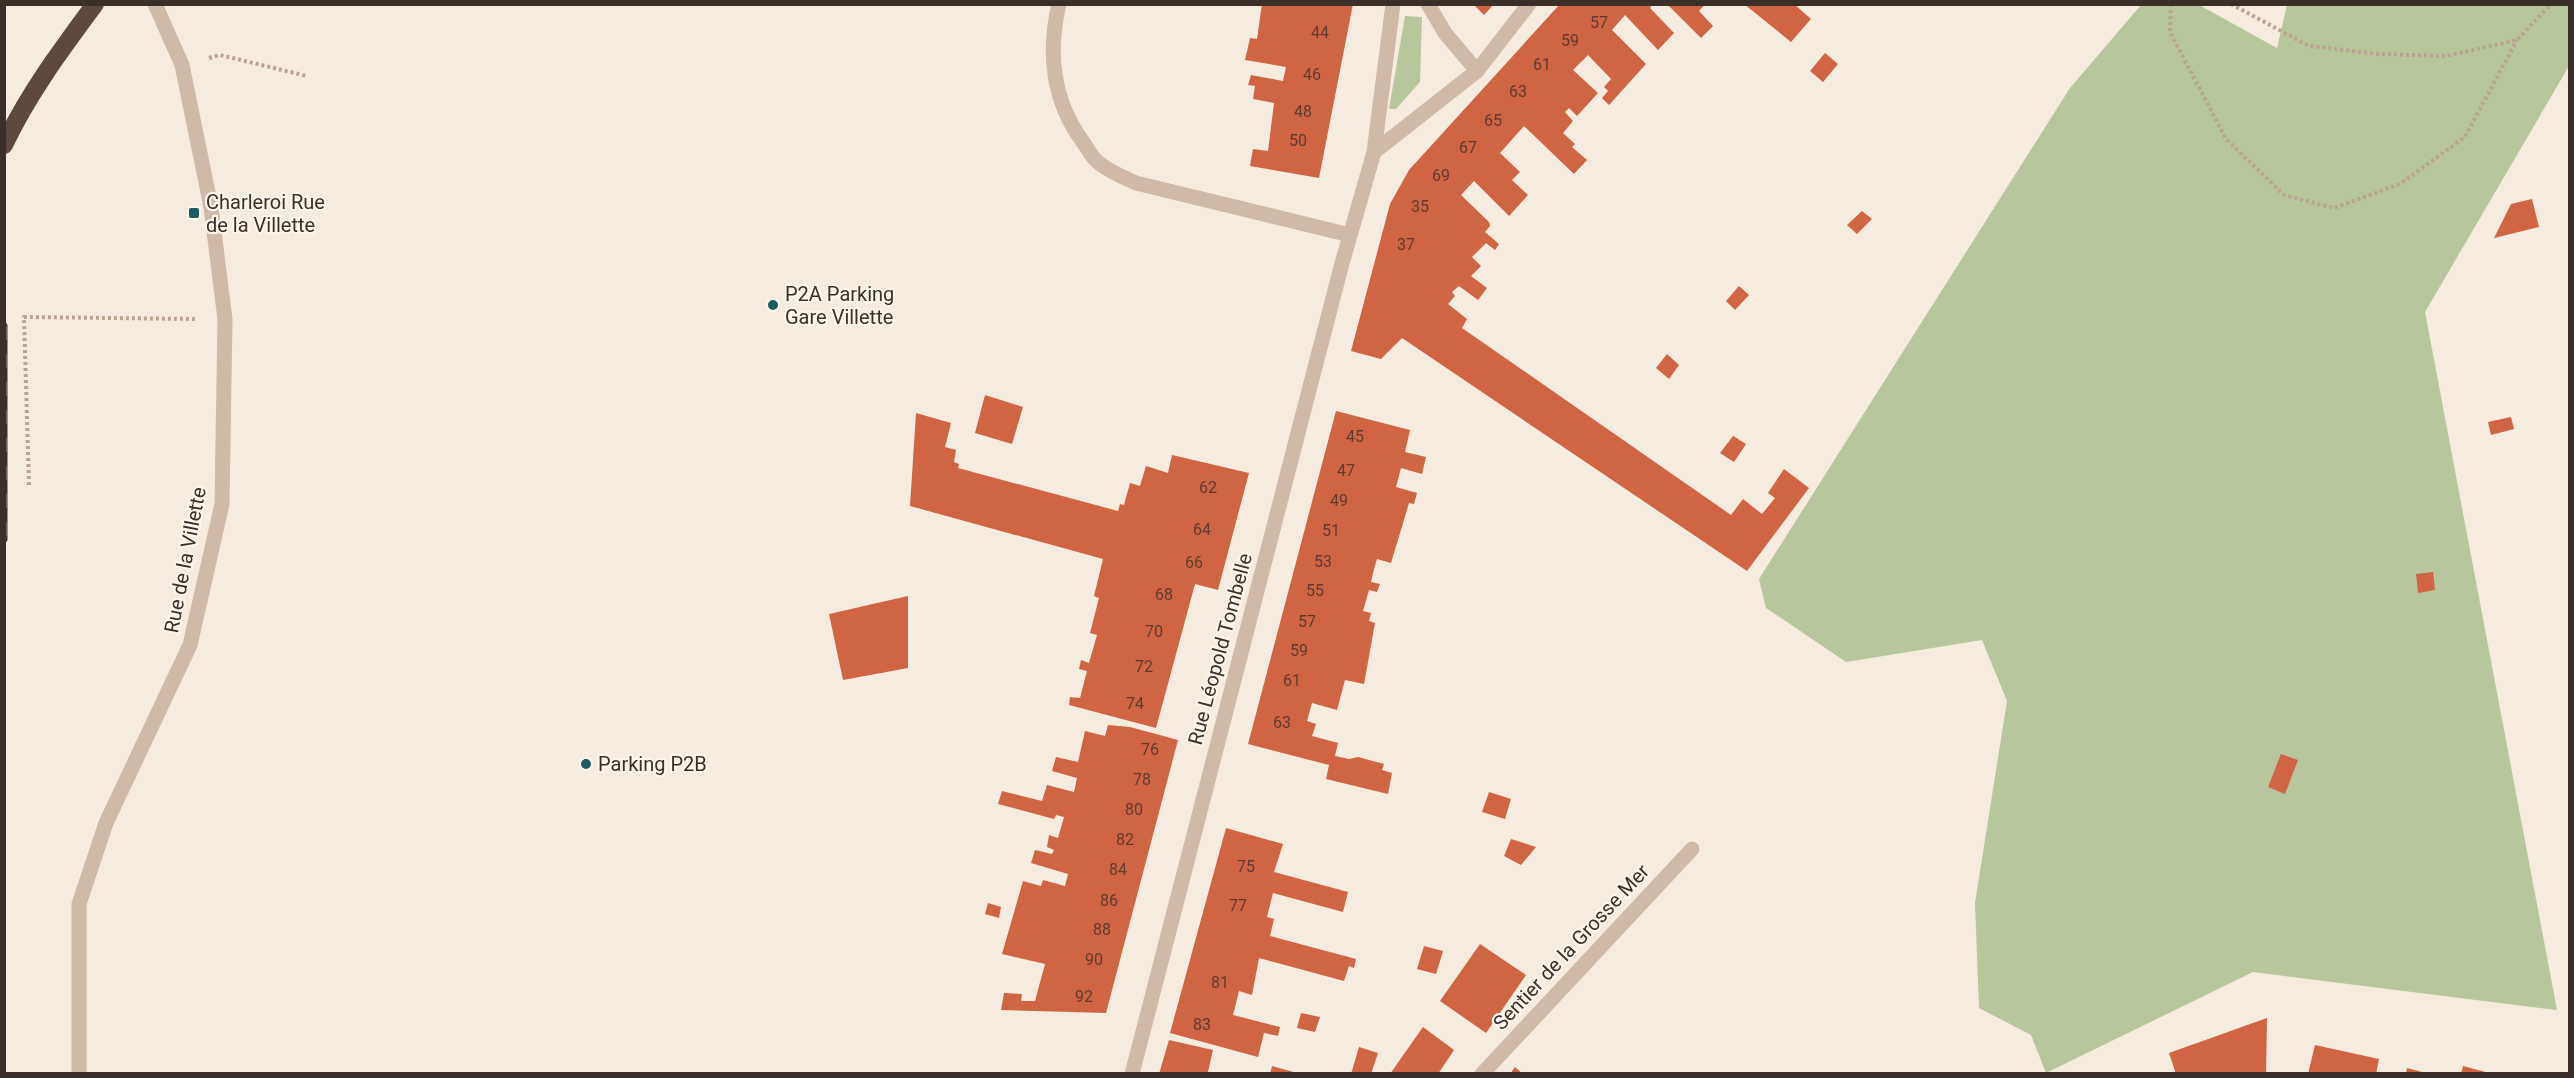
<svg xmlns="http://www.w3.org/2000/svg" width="2574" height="1078" viewBox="0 0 2574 1078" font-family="Roboto,sans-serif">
<rect width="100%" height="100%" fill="#f5ebdf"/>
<g fill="#b8c69d">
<path d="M2141,5H2199L2277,48L2287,5H2569V66L2425,312L2557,1010L2253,972L2046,1073L2031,1035L1979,1008L1975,903L2007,701L1982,640L1846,662L1766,608L1759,579L2070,88Z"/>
<path d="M1405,16L1422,17L1420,82L1396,109H1389Z"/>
</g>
<g fill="#cf6542">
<path d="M1262,4H1353L1319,178L1250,166L1253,149L1268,151L1274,103L1253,99L1255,86L1248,85L1251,75L1283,81L1286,67L1245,60L1250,38L1257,39Z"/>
<path d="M1473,4H1494L1484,15Z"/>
<path d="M1560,4H1652L1650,8L1674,33L1658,50L1625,15L1612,30L1646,64L1609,105L1602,98L1608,91L1604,87L1611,79L1588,55L1573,70L1598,93L1577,116L1569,108L1565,112L1573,121L1563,133L1575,144L1572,147L1587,160L1574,174L1524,126L1500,153L1520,172L1512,180L1528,195L1509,216L1474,181L1461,195L1489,222L1490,226L1485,232L1499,244L1495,250L1486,243L1472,257L1481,266L1471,276L1487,288L1478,300L1459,286L1452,292L1455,296L1448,304L1467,319L1462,328L1731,515L1743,499L1762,514L1775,498L1768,493L1784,469L1809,488L1747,571L1402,338L1381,359L1351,351L1390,204L1409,170Z"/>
<path d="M1667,4H1705L1699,11L1713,26L1701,38Z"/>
<path d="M1744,4H1794L1811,19L1791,42Z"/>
<path d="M1825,53L1838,64L1823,82L1810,71Z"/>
<path d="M2532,199L2539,227L2494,238L2511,204Z"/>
<path d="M1862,211L1872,219L1857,234L1847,225Z"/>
<path d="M1739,286L1749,295L1735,310L1726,301Z"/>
<path d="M1667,354L1679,365L1669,379L1656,368Z"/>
<path d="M985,395L1023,407L1012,444L975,433Z"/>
<path d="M1336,411L1410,430L1405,452L1426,457L1422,474L1401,468L1396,487L1417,493L1414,504L1409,503L1391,563L1377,559L1374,569L1371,582L1380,584L1377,592L1369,590L1363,611L1371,613L1369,621L1375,623L1364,684L1345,680L1337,710L1312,703L1307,721L1316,724L1312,736L1338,743L1335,756L1349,759L1358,757L1384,764L1382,770L1392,773L1388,794L1326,779L1329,765L1248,744Z"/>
<path d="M916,413L951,423L945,447L956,450L954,462L959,464L958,468L1118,511L1120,504L1124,505L1130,483L1140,486L1146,466L1168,473L1172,455L1249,473L1218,590L1195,584L1156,728L1069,705L1070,697L1080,698L1087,671L1079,669L1081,660L1089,663L1097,635L1090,633L1099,598L1094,596L1103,559L910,506Z"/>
<path d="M2511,417L2514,429L2491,435L2488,422Z"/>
<path d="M1733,436L1746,444L1734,462L1720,453Z"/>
<path d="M2433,572L2435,590L2418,593L2416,574Z"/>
<path d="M908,596V668L843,680L829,614Z"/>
<path d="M1108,725L1130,727L1178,740L1106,1013L1001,1010L1004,993L1022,994L1021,1001H1035L1045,964L1002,954L1023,881L1041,886L1043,880L1065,886L1068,874L1031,863L1035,850L1052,854L1054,850L1047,847L1049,835L1058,838L1064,817L1056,815L1054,819L998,804L1002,791L1042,801L1047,785L1074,792L1077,778L1052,771L1056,757L1078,762L1085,731L1105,736Z"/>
<path d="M2281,754L2298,760L2285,794L2268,787Z"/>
<path d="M1489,792L1511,799L1505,819L1482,812Z"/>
<path d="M1226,828L1283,844L1274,872L1348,892L1343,912L1273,893L1267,917L1274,919L1270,936L1356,959L1354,968L1349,966L1344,981L1259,958L1252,995L1239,991L1233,1015L1280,1027L1278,1036L1264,1033L1258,1057L1170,1033Z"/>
<path d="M1511,839L1536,847L1521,865L1504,856Z"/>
<path d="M988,903L1001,907L999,918L985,914Z"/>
<path d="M1480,944L1526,975L1486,1033L1440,1001Z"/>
<path d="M1424,946L1443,951L1436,974L1417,969Z"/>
<path d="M1301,1013L1320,1017L1315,1032L1297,1028Z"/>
<path d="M2267,1018L2266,1074H2176L2169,1053Z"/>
<path d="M1423,1027L1454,1050L1438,1074H1390Z"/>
<path d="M1169,1040L1213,1050L1208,1072L1212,1074H1159Z"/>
<path d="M2315,1045L2379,1059L2376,1074H2308Z"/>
<path d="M1359,1047L1378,1053L1371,1074H1351Z"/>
<path d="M1272,1066L1297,1073V1074H1270Z"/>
<path d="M2463,1066L2489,1073V1074H2461Z"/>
<path d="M1515,1067L1523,1074H1510Z"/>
<path d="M2407,1068L2426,1073V1074H2406Z"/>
</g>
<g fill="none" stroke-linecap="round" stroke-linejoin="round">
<g stroke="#bba493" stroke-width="4" stroke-dasharray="3 3" stroke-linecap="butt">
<path d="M2171,4L2170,32L2226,139L2284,195L2334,208L2400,184L2465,137L2517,40"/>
<path d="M2231,4L2309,46L2379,54L2446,56L2517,40L2551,4"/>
<path d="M209,58L220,55L307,76"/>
<path d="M29,485L24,317L197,319"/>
</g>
<g stroke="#cfbaa9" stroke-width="15">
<path d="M1059,4C1047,55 1053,103 1085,145C1089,151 1093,159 1099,163C1110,172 1123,177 1136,183L1350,235"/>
<path d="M1428,4L1445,33L1477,71"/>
<path d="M1374,152L1477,71L1529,4"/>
<path d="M79,1074V904L106,823L190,645L222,504L225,319L211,207L182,65L155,4"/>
<path d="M1132,1074L1341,267L1374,152L1393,4"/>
<path d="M1482,1074L1692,849"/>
</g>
<path stroke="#5d4940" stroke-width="18" d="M4,145C28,94 61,50 95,4"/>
<defs>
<path id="rail" d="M4,326V539"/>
</defs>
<use href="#rail" stroke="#3b2f2a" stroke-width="7"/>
<use href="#rail" stroke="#fcf5ec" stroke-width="4.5" stroke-dasharray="14" stroke-linecap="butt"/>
</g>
<g fill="#1b5c61" stroke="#fcf5ec" stroke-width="2">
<rect x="188" y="207" width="12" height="12" rx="3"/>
<circle cx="773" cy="305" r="6"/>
<circle cx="586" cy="764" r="6"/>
</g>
<g text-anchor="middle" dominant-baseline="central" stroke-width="4.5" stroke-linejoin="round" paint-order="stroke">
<g font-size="16" fill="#603c30">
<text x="1599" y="22">57</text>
<text x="1320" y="32">44</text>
<text x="1570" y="40">59</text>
<text x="1542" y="64">61</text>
<text x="1312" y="74">46</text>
<text x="1518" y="91">63</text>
<text x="1303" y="111">48</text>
<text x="1493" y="120">65</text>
<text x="1298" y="140">50</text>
<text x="1468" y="147">67</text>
<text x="1441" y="175">69</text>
<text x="1420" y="206">35</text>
<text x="1406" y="244">37</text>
<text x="1355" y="436">45</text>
<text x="1346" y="470">47</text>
<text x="1208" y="487">62</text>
<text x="1339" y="500">49</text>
<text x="1202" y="529">64</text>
<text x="1331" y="530">51</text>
<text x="1323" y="561">53</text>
<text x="1194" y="562">66</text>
<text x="1315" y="590">55</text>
<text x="1164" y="594">68</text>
<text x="1307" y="621">57</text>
<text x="1154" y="631">70</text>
<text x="1299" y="650">59</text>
<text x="1144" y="666">72</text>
<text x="1292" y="680">61</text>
<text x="1135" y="703">74</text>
<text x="1282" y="722">63</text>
<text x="1150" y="749">76</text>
<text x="1142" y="779">78</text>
<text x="1134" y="809">80</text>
<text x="1125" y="839">82</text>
<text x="1246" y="866">75</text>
<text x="1118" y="869">84</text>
<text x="1109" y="900">86</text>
<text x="1238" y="905">77</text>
<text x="1102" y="929">88</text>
<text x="1094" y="959">90</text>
<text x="1220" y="982">81</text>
<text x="1084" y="996">92</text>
<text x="1202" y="1024">83</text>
</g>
<g font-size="20" fill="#3b2f2a" stroke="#fcf5ec" text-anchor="start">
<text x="206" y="202">Charleroi Rue<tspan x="206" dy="23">de la Villette</tspan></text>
<text x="785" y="294">P2A Parking<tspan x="785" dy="23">Gare Villette</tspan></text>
<text x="598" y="764">Parking P2B</text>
</g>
<g font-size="20" fill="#3b2f2a" stroke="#fcf5ec">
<text transform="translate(185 560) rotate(-79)">Rue de la Villette</text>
<text transform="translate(1220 649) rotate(-75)">Rue Léopold Tombelle</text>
<text transform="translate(1571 947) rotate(-47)">Sentier de la Grosse Mer</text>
</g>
</g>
<rect width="2574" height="1078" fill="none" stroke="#3b2f2a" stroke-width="12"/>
</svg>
